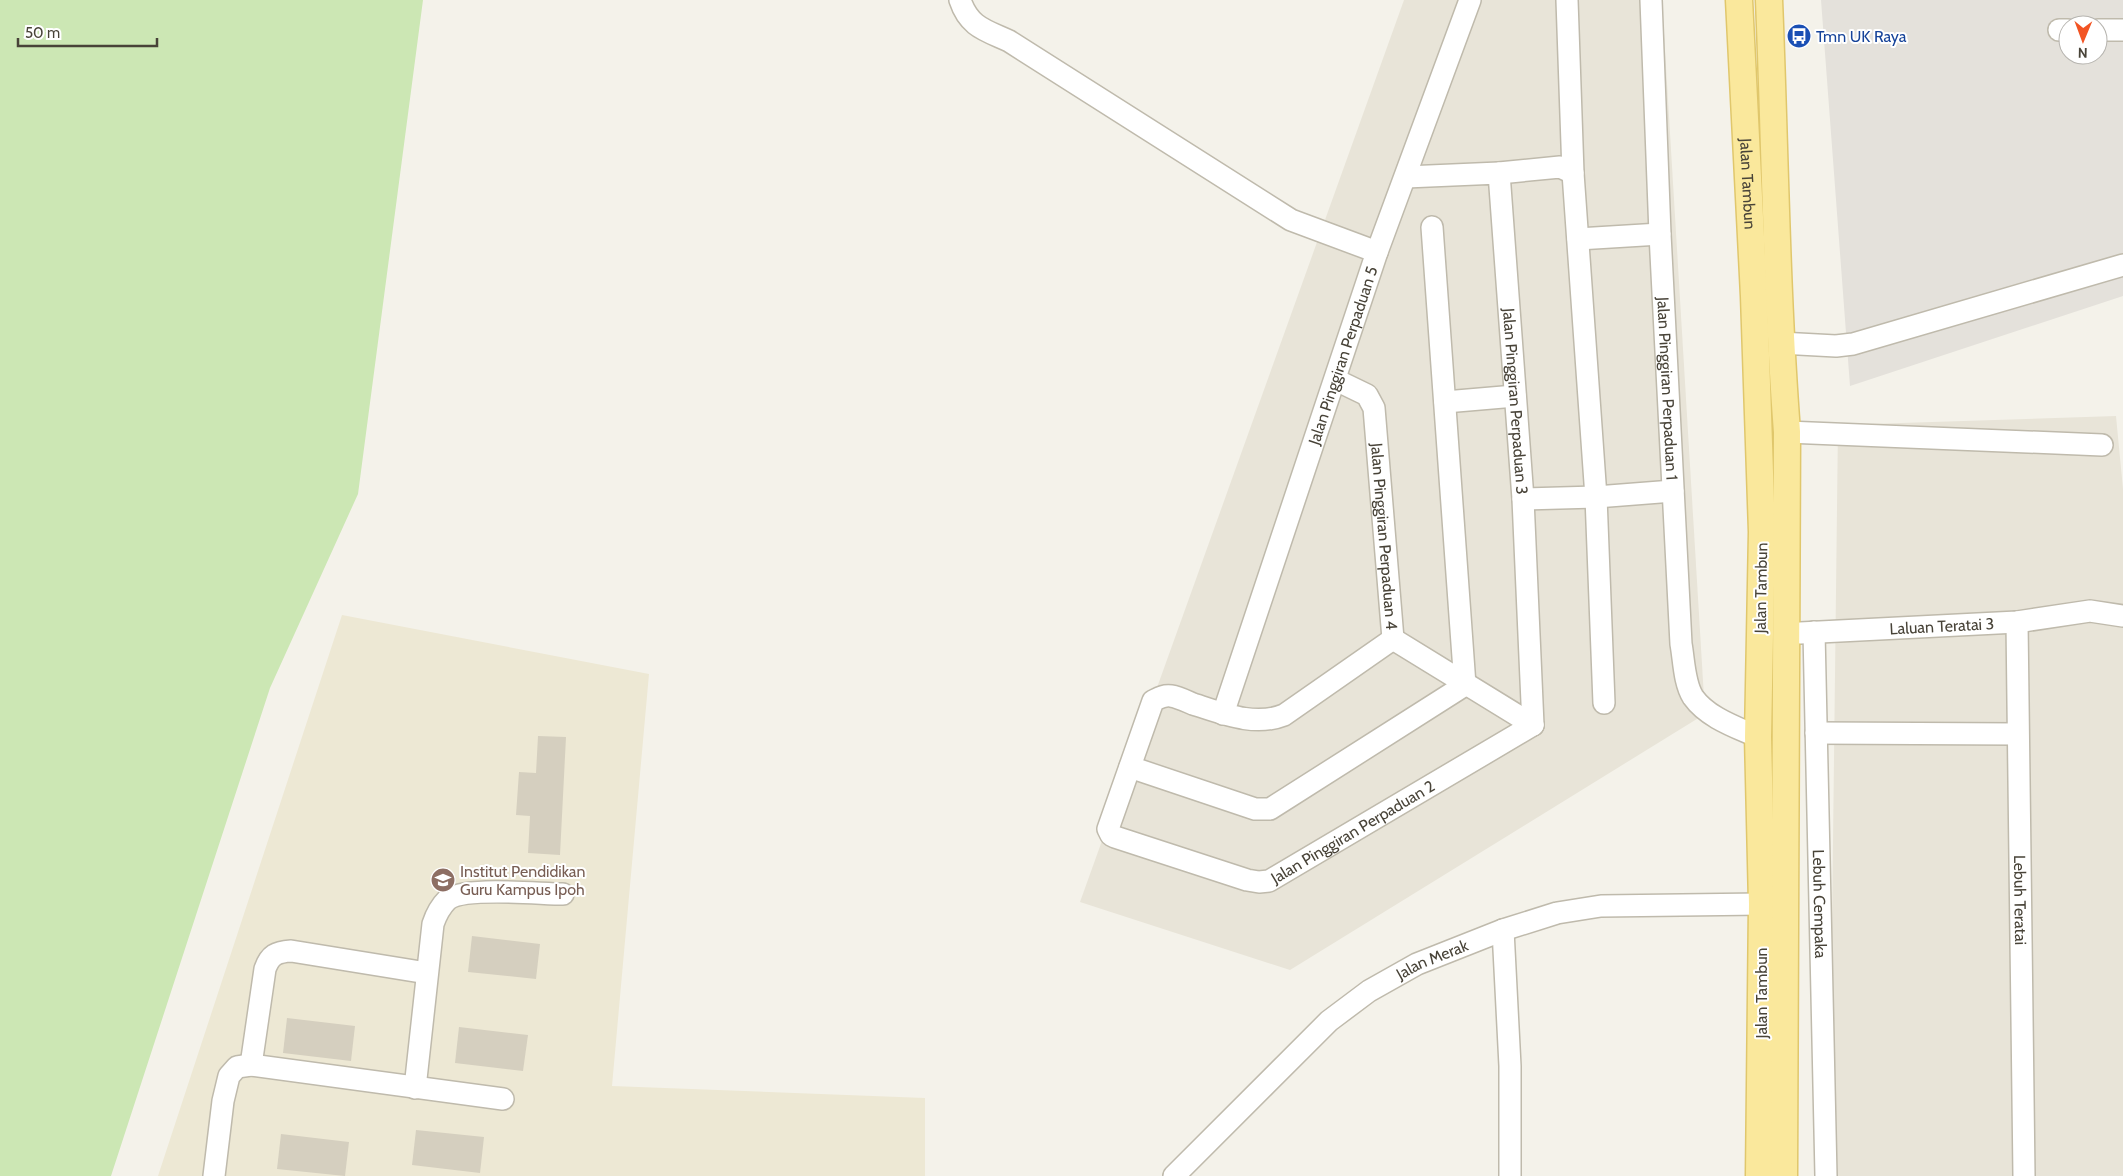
<svg xmlns="http://www.w3.org/2000/svg" width="2123" height="1176" viewBox="0 0 2123 1176" font-family="Cabin,sans-serif">
<rect width="100%" height="100%" fill="#f4f2ea"/>
<g fill="#e8e4d8">
<path d="M1404,0H1662L1705,714L1290,970L1080,902Z"/>
<path d="M2116,416L2123,489V1176H1829L1838,425Z"/>
</g>
<path fill="#e4e1db" fill-rule="evenodd" d="M1821,0H2123V296L1850,386ZM2068,25H2098V55H2068Z"/>
<path fill="#ede8d4" d="M342,615L649,674L612,1086L925,1098V1176H158Z"/>
<path fill="#cce7b4" d="M0,0H423L358,494L270,688L111,1176H0Z"/>
<g fill="#d5cfbf">
<path d="M538,736L566,737L560,855L528,853L530,816L516,815L519,772L536,773Z"/>
<path d="M472,936L540,944L536,979L468,972Z"/>
<path d="M287,1018L355,1026L351,1061L283,1053Z"/>
<path d="M459,1027L528,1035L523,1071L455,1063Z"/>
<path d="M416,1130L484,1137L480,1173L412,1165Z"/>
<path d="M281,1134L349,1142L345,1176L277,1169Z"/>
</g>
<g fill="none" stroke-linecap="round" stroke-linejoin="round">
<defs>
<g id="minor">
<path d="M960,0C969,27 985,30 1009,41L1291,220L1377,252"/>
<path d="M1567,0L1573,173L1596,497L1604,703"/>
<path id="s1" d="M1651,0L1660,234L1681,644C1684,660 1684,683 1693,697C1708,718 1736,727 1758,737"/>
<path d="M2059,30H2068"/>
<path d="M2098,30H2123"/>
<path d="M1499,173L1560,167L1573,173"/>
<path id="s2" d="M1406,177L1499,173L1523,499L1533,725"/>
<path d="M1578,239L1660,234"/>
<path d="M1780,343L1836,346L1853,344L2123,265"/>
<path id="s3" d="M1336,380L1367,395L1374,408L1393,639L1284,715C1254,727 1222,713 1193,704C1186,701 1178,697 1171,696C1164,695 1159,698 1153,701L1108,829L1111,835L1115,837L1247,880L1259,882L1269,881L1533,725"/>
<path d="M1445,402L1515,396"/>
<path d="M1787,432L2102,445"/>
<path d="M1523,499L1596,497L1673,491"/>
<path id="s4" d="M2017,622L2024,1176"/>
<path id="s5" d="M1814,632L1826,1176"/>
<path id="s6" d="M1800,633L2017,622L2090,611L2123,616"/>
<path d="M1393,639L1533,725"/>
<path id="s7" d="M1223,714L1377,252L1470,0"/>
<path d="M1816,733L2017,734"/>
<path d="M1130,767L1255,809H1270L1465,685L1432,227"/>
<path d="M1503,930L1510,1066V1176"/>
<path d="M251,1065L265,969C270,955 276,952 291,951L427,973"/>
<path d="M415,1088L433,924C436,915 440,907 447,900C463,886 539,894 563,894"/>
<path d="M214,1176L223,1101L229,1076L237,1067L251,1065L503,1099"/>
<path id="s8" d="M1174,1176L1329,1021L1369,991L1417,964L1503,930L1557,913L1601,906L1762,904"/>
</g>
<g id="major">
<path id="s9" d="M1739,0L1754,296L1762,532L1758,737L1762,904L1759,1176"/>
<path d="M1769,0C1775,144 1776,288 1787,432L1784,1176"/>
</g>
</defs>
<use href="#minor" stroke="#bfbaac" stroke-width="24"/>
<use href="#major" stroke="#e0c76c" stroke-width="29"/>
<use href="#minor" stroke="#fff" stroke-width="21"/>
<use href="#major" stroke="#fae89c" stroke-width="26"/>
</g>
<defs>
<symbol id="bus-disc" viewBox="-11 -11 22 22"><circle r="9.5" fill="#1a4fb4" stroke="#fff"/><path d="M-5-6H5V4H4V6H2V4H-2V6H-4V4H-5ZM-3.5-4V0h7V-4ZM-3.5 1.2v1.5H-2V1.2ZM2 1.2v1.5H3.5V1.2Z" fill="#fff"/></symbol>
<symbol id="university-disc" viewBox="-11 -11 22 22"><circle r="9.5" fill="#8d6e63" stroke="#fff"/><path d="M0-5L7-2L0 1L-7-2ZM-4 1L0 2.5L4 1V4Q0 6-4 4Z" fill="#fff"/></symbol>
</defs>
<g fill-rule="evenodd">
<use href="#bus-disc" x="1785" y="22" width="28" height="28"/>
<use href="#university-disc" x="429" y="866" width="28" height="28"/>
</g>
<g text-anchor="middle" dominant-baseline="central" stroke-width="4" stroke-linejoin="round" paint-order="stroke">
<g font-size="16" fill="#164399" stroke="#fff" text-anchor="start">
<text x="1816" y="36">Tmn UK Raya</text>
</g>
<g font-size="16" fill="#484338" stroke="#fff">
<text stroke="none"><textPath href="#s9" startOffset="184">Jalan Tambun</textPath></text>
<text stroke="none"><textPath href="#s7" startOffset="378">Jalan Pinggiran Perpaduan 5</textPath></text>
<text stroke="none"><textPath href="#s1" startOffset="389">Jalan Pinggiran Perpaduan 1</textPath></text>
<text stroke="none"><textPath href="#s2" startOffset="322">Jalan Pinggiran Perpaduan 3</textPath></text>
<text stroke="none"><textPath href="#s3" startOffset="178">Jalan Pinggiran Perpaduan 4</textPath></text>
<text transform="translate(1761 588) rotate(-89)">Jalan Tambun</text>
<text stroke="none"><textPath href="#s6" startOffset="142">Laluan Teratai 3</textPath></text>
<text stroke="none"><textPath href="#s3" startOffset="955">Jalan Pinggiran Perpaduan 2</textPath></text>
<text stroke="none"><textPath href="#s4" startOffset="278">Lebuh Teratai</textPath></text>
<text stroke="none"><textPath href="#s5" startOffset="272">Lebuh Cempaka</textPath></text>
<text stroke="none"><textPath href="#s8" startOffset="340">Jalan Merak</textPath></text>
<text transform="translate(1761 993) rotate(-90)">Jalan Tambun</text>
</g>
<g font-size="16" fill="#785e54" stroke="#fff" text-anchor="start">
<text x="460" y="871">Institut Pendidikan<tspan x="460" dy="18">Guru Kampus Ipoh</tspan></text>
</g>
</g>
<g transform="translate(2083 40) rotate(181)"><circle r="24" fill="#ffffff" stroke="#b6b4af"/>
<path d="M0-4L9 19L0 12L-9 19Z" fill="#f25423"/>
<text y="-8" font-size="14" font-weight="bold" text-anchor="middle" fill="#484338">N</text>
</g>
<path d="M18 38v8h139v-8" fill="none" stroke="#484338" stroke-width="2.5"/>
<text x="25" y="38" font-size="15" fill="#484338" stroke="#ffffff" stroke-width="4" paint-order="stroke">50 m</text>
</svg>
